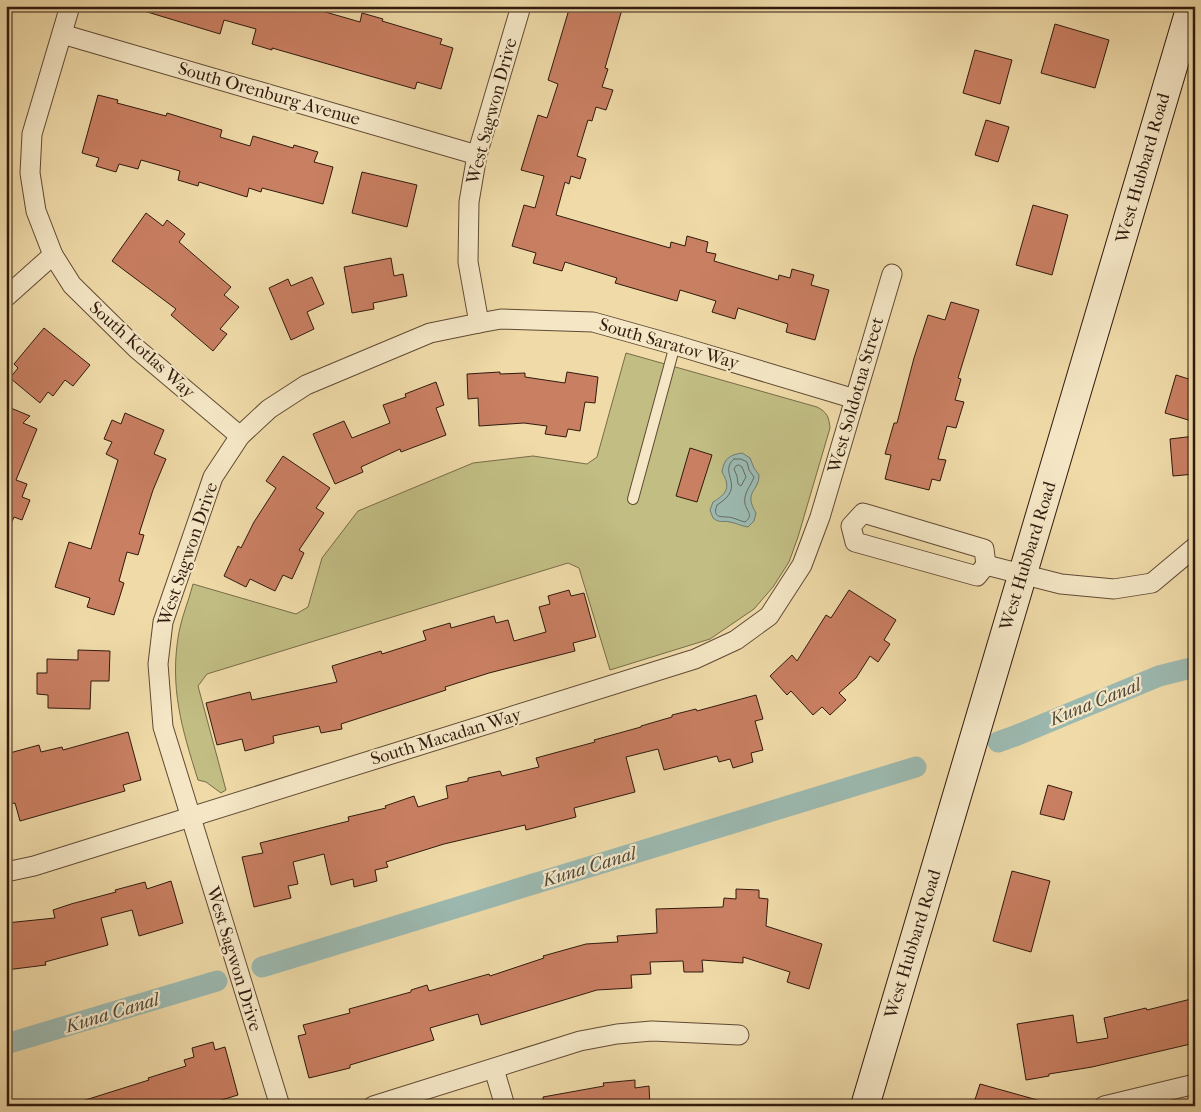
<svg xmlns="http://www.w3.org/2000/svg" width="1201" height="1112" viewBox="0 0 1201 1112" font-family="'IM FELL French Canon',serif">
<rect width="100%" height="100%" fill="#efdaa8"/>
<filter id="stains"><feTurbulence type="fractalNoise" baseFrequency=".004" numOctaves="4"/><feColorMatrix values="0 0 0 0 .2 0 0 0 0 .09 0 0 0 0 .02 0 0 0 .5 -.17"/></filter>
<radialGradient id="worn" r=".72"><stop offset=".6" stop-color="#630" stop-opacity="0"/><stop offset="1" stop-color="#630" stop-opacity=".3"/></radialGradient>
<path fill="#c1bd83" stroke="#786c48" d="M626,353L817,407C827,412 829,417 830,428L798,537L789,562L773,587L754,609L710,639L610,670L579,568L568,563L207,674L198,686L226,790L221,793L206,782L198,780C182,729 169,687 179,632C182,616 189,600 193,584L296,614L308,607L322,558L358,511L473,463L533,456L587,464L597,457Z"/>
<path fill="#9cb9b0" stroke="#71796f" d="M742,453L750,458L754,468L759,475C759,492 743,491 756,513L754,521L748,527C741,526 736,523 730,522C722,520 721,524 713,518L710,510L713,502C727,494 731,487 722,472C724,459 729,455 742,453Z"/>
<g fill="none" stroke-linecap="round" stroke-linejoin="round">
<g stroke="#666a5e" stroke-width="1">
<path d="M734,459H741L747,462L749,470L754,477C751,486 743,493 745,504C747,512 754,515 745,522C740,521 737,519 733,518C725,515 711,521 717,505C748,486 717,473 734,459Z"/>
<path d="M739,465L742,467L746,477L741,486L738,484L737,476L734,469L736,466Z"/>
</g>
<g stroke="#9cb9b0" stroke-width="21">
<path d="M998,742L1015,736L1159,676L1195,667"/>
<path d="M262,967L916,767"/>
<path d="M6,1044L217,981"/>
</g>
</g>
<g fill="#c97f62" stroke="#301a0d">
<path d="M145,6H324L322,11L360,22L362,13L383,19L382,21L442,39L440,44L453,48L441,89L417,82L415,89L272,48V50L252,44L256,29L224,20L220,34L144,11Z"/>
<path d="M570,6H623L605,68L608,69L602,87L613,90L606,110L596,107L592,121L588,120L577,156L586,159L580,179L571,176L569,184L565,182L556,215L670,248L671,242L685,246L687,236L708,242L706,252L716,254L714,261L778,280L779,275L790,278L792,269L814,275L811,285L829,290L815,340L786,332L788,324L738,308L735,319L712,312L716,301L680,290L677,301L615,283L617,278L565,262L562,271L533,263L536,253L512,246L524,205L535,208L544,176L521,170L538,115L547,118L558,84L548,80Z"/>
<path d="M1055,24L1109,40L1095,88L1041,73Z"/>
<path d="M975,50L1012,60L1000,104L963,93Z"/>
<path d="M98,95L118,100L117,103L166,116L167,113L222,130L220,137L250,146L253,136L293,148L294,145L318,152L314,162L333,167L323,204L262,188L261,192L249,188L247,197L199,182L198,186L178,180L180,171L141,160L138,169L119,164L116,172L96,166L99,158L82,153Z"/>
<path d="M986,120L1009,127L998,162L975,155Z"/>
<path d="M362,172L417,185L407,227L352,213Z"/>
<path d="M1033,205L1068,215L1052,275L1016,265Z"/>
<path d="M146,213L163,226L167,220L185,234L179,242L231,287L224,295L239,307L220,329L227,334L213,351L171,315L176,309L112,261Z"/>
<path d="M391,258L394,276L403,274L407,296L373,303L374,309L352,313L344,267Z"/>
<path d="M312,277L324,304L307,312L314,329L291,340L269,288L288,279L291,286Z"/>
<path d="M951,302L979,310L958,378L961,379L955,400L964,402L956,428L947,426L938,459L946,460L940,481L932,479L929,490L885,479L891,455L885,454L894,423H897L914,358L928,315L945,320Z"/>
<path d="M44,328L90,365L73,386L65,380L53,396L48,392L40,403L10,378L18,368L14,364Z"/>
<path d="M500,372V374L525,373V377L565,383L567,372L598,377L595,403L585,402L580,431L568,429L566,437L545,434L547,426L524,423L479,426L478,398L468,399L467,374Z"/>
<path d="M1176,375L1195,381V422L1165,413Z"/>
<path d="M436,382L444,405L436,408L446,435L401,452L400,449L361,467L363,472L335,484L313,434L344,421L352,438L390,423L383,405L406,397L405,394Z"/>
<path d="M6,406L30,416L23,423L37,429L16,480L27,484L22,497L30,500L22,520L14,517L7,533Z"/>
<path d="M125,413L164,430L154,454L166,459L153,490L139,534L144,535L138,555L127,552L119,581L124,583L114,615L87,607L90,598L55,587L69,542L91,549L118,460L106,454L112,442L104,439L112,420L121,424Z"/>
<path d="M1195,436V474L1173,476L1170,439Z"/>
<path d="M690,448L712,455L697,502L676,496Z"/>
<path d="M283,456L330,488L316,508L324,513L299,550L304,553L292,579L283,575L275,591L250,579L246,587L224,576L238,546L241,548L254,522L276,488L266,481Z"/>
<path d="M569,590L571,596L584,593L596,637L573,643L575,651L489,673L445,687L446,690L341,724L342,729L321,733L319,726L273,736L274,743L245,751L242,739L217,745L206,703L250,692L252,700L337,682L332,666L381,651L382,654L426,640L423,631L450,623L451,628L494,616L496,623L508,620L514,641L546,632L539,607L550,604L548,596Z"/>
<path d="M849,590L896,620L884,640L890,644L878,662L870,656L856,678L839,693L846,700L830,715L822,707L813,715L791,691L787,695L770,676L792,655L797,661L826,615L831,618Z"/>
<path d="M78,650L110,651L109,681H91L90,709L48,708V695L37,694V673H47V659L78,660Z"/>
<path d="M756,695L763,719L755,721L763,750L751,753L753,762L733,768L730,759L719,762L717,756L664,770L658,749L626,757L635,792L574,808L576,817L526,830L525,825L444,844L386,862L388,867L375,870L377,881L354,887L353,879L331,885L324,854L293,862L298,884L288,886L291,898L254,907L242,857L263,853L260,843L349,821L348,817L386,808L385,806L414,796L418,807L448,798L446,786L468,781V778L500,771L502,776L539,767L536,758L595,742L594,740L641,727V726L672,717V715L696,709L697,711Z"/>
<path d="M128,732L141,780L123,785L125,791L20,821L15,803L6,805V754L39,745L41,752L62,747L63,750Z"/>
<path d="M1048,785L1072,792L1064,820L1040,814Z"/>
<path d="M1012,871L1050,881L1031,952L993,941Z"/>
<path d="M171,881L183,923L139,936L132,910L101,918L108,945L45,962L46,965L6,970V923L55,918L53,910L71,904L116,892L115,890L145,882L147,889Z"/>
<path d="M736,889L759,890V898L768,899L766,926L822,944L809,989L787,982L790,972L743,957V963L702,960L703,972H684L683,961L650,962L651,974L631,975L632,988L597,990L481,1025L478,1014L430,1028L434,1040L350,1065V1068L309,1078L298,1036L306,1034L303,1025L350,1013L349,1009L411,992V990L427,985L429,991L489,974L490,976L544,958L543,956L586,944L618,942L617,936L657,933L656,909L723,907L724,898L736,899Z"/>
<path d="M1195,998V1043L1092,1067L1049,1074V1076L1026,1080L1017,1024L1073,1015L1077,1043L1108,1038L1104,1018L1146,1008L1147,1010Z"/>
<path d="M213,1042L215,1050L225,1047L238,1095L218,1101L219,1106H80L79,1102L149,1080L148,1078L186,1066L184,1060L194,1057L192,1048Z"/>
<path d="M635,1080V1088L649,1086L650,1106H544L543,1097L604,1086L603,1083Z"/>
<path d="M980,1084L1041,1101L1040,1106H973Z"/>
</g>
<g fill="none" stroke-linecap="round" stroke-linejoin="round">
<defs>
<path id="lane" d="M633,499L675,345"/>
<g id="street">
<path d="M62,34L477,155"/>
<path d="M53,255L72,285L137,349L240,436"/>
<path d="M6,297L53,255L36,211L30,173L32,134L70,6"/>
<path d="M479,323L501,319L593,322L675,345L855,399"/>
<path d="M863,513L984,549L986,565L977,576L855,542L851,526Z"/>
<path d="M986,565L1061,584L1114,589L1152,583L1195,547"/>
<path d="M6,872L34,866L695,659L736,640L769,616L802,565L820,517L892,274"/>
<path d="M494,1069L505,1106"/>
<path d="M280,1106L163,727L158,664L163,622L213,477L240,436L269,409L306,385L430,333L479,323L468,262L469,202L477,155L521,6"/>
<path d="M373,1106L580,1041L617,1034L652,1031L739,1035"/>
<path d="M1104,1106L1195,1084"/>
</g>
<path id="secondary" d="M865,1106L1191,6"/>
</defs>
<use href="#lane" stroke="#604a34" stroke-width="12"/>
<use href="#street" stroke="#604a34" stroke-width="21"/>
<use href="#secondary" stroke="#301a0d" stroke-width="30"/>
<use href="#lane" stroke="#f5e7c6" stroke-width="10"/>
<use href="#street" stroke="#f5e7c6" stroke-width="19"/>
<use href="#secondary" stroke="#f5e7c6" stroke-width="28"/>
</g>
<g text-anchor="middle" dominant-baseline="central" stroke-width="4.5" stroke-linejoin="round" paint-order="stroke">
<g font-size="18" fill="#301a0d" stroke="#f5e7c6">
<text transform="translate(269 94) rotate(16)">South Orenburg Avenue</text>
<text transform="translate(492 111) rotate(-75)">West Sagwon Drive</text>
<text transform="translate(1143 168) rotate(-74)">West Hubbard Road</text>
<text transform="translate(669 344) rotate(16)">South Saratov Way</text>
<text transform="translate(142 350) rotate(42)">South Kotlas Way</text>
<text transform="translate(856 395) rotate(-74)">West Soldotna Street</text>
<text transform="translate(188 554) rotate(-71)">West Sagwon Drive</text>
<text transform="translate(1028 556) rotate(-73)">West Hubbard Road</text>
<text transform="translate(446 737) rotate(-17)">South Macadan Way</text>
<text transform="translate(913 944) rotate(-73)">West Hubbard Road</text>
<text transform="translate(234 959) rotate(73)">West Sagwon Drive</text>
</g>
<g font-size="19" font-style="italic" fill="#504a3e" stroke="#f5e7c6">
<text transform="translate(1095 702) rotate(-22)">Kuna Canal</text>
<text transform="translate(589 867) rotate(-17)">Kuna Canal</text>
<text transform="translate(112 1013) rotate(-17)">Kuna Canal</text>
</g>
</g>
<rect width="1201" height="1112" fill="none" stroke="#efdaa8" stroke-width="25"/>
<rect x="8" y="8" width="1186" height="1097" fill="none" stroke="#301a0d" stroke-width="2.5"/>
<rect x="12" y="12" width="1176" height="1087" fill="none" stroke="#301a0d"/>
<rect width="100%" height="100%" filter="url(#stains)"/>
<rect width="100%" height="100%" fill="url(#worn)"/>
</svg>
